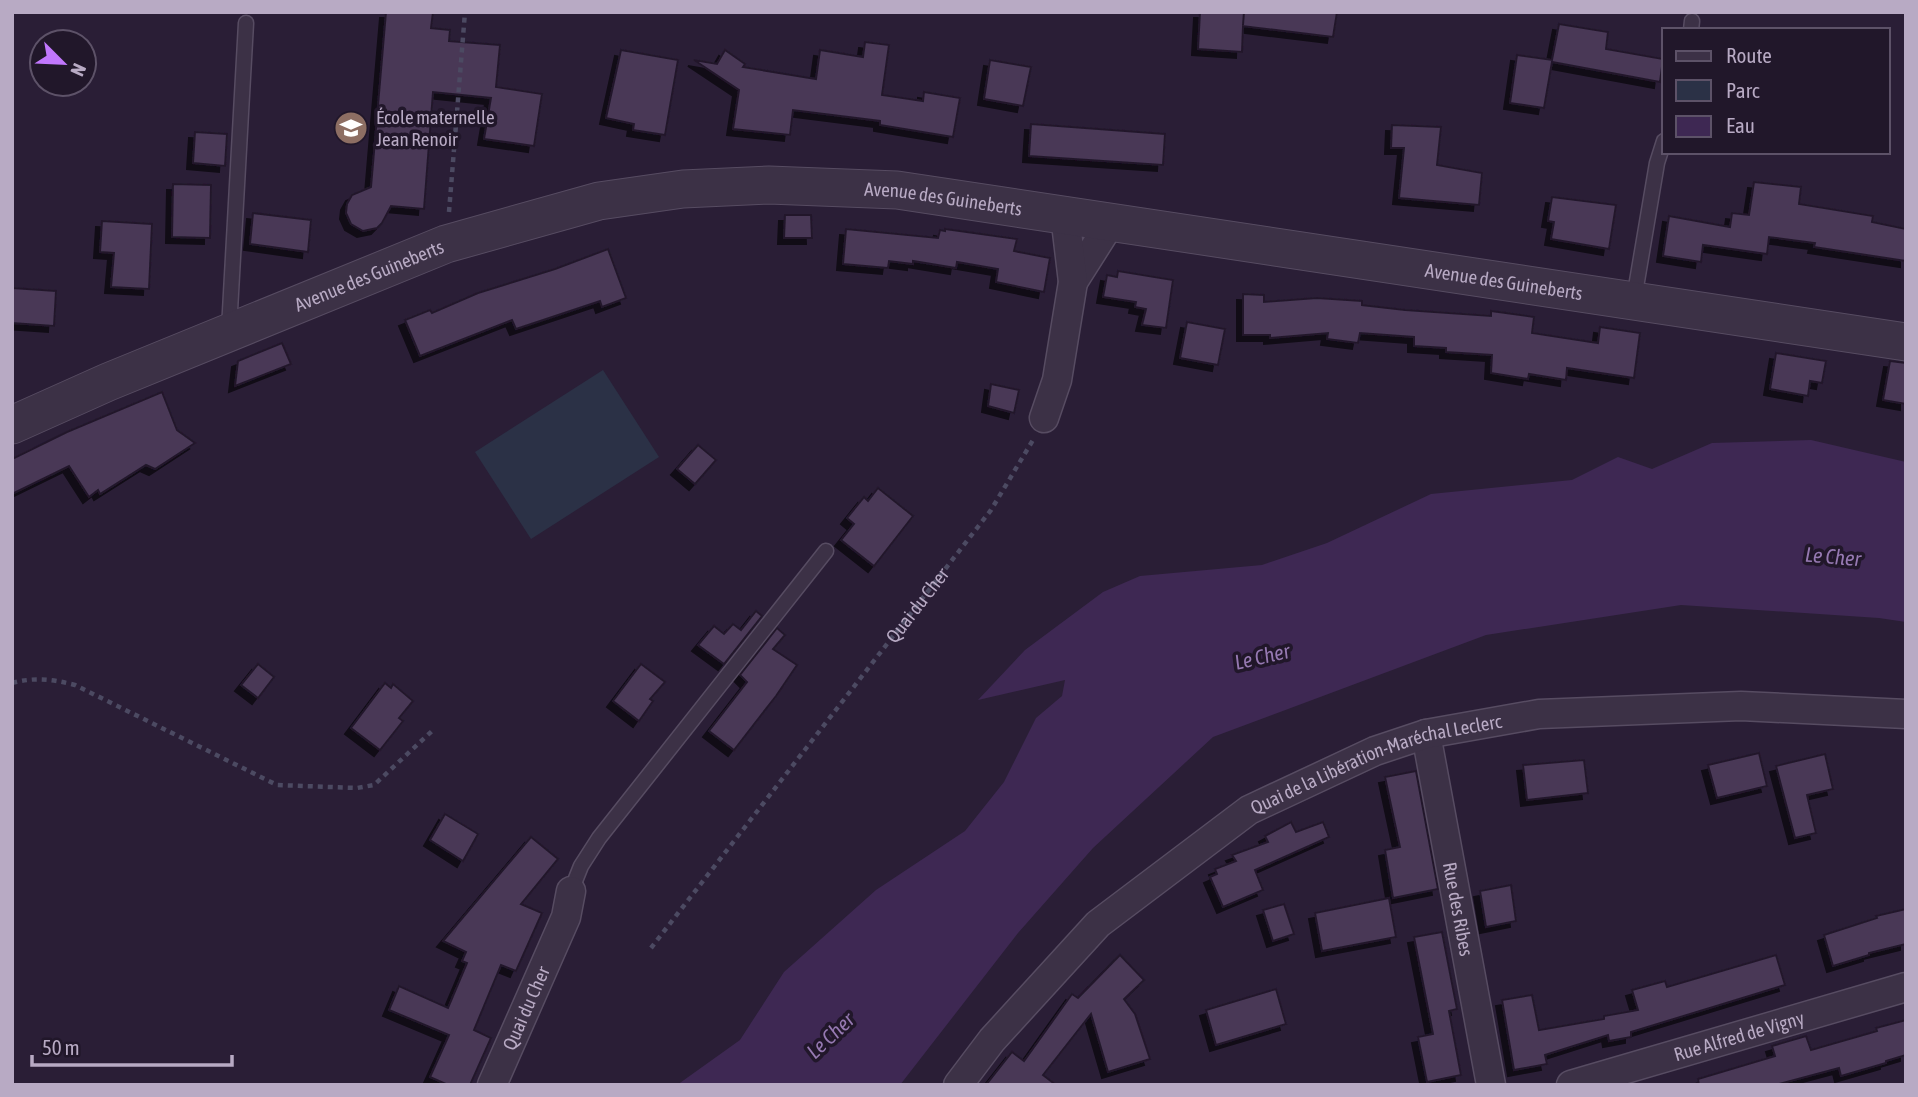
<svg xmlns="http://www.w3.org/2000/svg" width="1918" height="1097" viewBox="0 0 1918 1097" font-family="'Asap Condensed',sans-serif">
<defs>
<filter id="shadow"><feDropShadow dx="-6" dy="6" stdDeviation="0" flood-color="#0009"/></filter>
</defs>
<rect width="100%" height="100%" fill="#2a1e36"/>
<path fill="#2b3146" d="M603,370L659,457L531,539L475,452Z"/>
<path fill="#3e2853" d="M1811,440L1906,462V622L1879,618L1681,605L1486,635L1213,737L1093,848L1018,933L900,1085H677L740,1040L784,972L876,890L965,831L1004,782L1036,718L1062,696L1065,680L978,700L1025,650L1103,592L1140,576L1262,565L1327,543L1431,494L1572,480L1618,457L1652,469L1712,443Z"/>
<g fill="#493957" stroke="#23192c" stroke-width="2" filter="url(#shadow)">
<path d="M386,12H433L431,28L450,30L449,41L500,45L496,87L542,94L534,146L484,139L491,98L433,92L424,209L391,206L382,223L377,228L363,231L351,224L346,213L347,204L352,195L371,187Z"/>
<path d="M1200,12H1244L1243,25L1244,12H1337L1333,37L1243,26L1242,52L1198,49Z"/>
<path d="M1559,24L1608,32L1606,49L1663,59L1660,82L1552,62L1544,108L1510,103L1517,55L1552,60Z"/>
<path d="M865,42L889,45L882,95L923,101L924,92L960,98L953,137L880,125V121L793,110L790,135L733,129L739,90L694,60L717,64L725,50L745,64L743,67L816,79L820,50L863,57Z"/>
<path d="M621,50L678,60L665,135L633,130L634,124L606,118Z"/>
<path d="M990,60L1031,67L1023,106L984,99Z"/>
<path d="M1031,124L1165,134L1163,165L1029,156Z"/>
<path d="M1392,125L1441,127L1437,165L1482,173L1479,205L1399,198L1404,148H1391Z"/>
<path d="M195,132L227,134L225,166L193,163Z"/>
<path d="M1754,182L1801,187L1799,204L1873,216L1872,222L1906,229V261L1814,247L1815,243L1769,237L1767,254L1703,245L1701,262L1663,256L1669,216L1730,227L1732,213L1749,215Z"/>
<path d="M173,184L211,185L210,238L172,237Z"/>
<path d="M1552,197L1616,205L1609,249L1551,239L1554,222L1548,221Z"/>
<path d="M253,213L311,220L308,252L250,244Z"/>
<path d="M785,215H811L812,238H784Z"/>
<path d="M102,221L152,224L149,289L111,287L114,253L100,252Z"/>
<path d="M846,229L938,238L940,230L945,231V229L1017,239L1014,251L1050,258L1044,292L996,282L998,269L957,262L956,268L913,261V264L889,261L888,268L843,264Z"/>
<path d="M608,249L626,298L602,307L600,301L516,329L512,320L420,356L405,320L430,310L432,313L478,293L555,269Z"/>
<path d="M1118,271L1173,280L1166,328L1142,325L1146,309L1135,307L1136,302L1103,297L1107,275L1117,277Z"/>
<path d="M12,288L56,291L54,326L12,323Z"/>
<path d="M1243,294L1264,295V302L1317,298L1362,301V305L1405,310L1491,316V311L1534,317L1532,333L1598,343L1600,327L1640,333L1634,378L1567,368L1566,380L1529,374L1528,379L1491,373L1492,355L1446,352V348L1414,346V337L1360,333L1358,343L1327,339L1328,333L1270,338V335H1243Z"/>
<path d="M1187,322L1225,329L1218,365L1180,358Z"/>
<path d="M282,343L291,364L235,386L238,361Z"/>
<path d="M1776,353L1826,361L1822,383L1810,381L1808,396L1770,389Z"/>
<path d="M1890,361L1906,363V404L1883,400Z"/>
<path d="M991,384L1019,390L1014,413L988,406Z"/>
<path d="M162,392L177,430L195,443L155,469L146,465L100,494L98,490L89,497L69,466L12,494V459L67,432Z"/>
<path d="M698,445L716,460L695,484L677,469Z"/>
<path d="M878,488L913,516L874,566L841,540L854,524L847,518L864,497L868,501Z"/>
<path d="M756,611L762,616L724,664L698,645L714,626L724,634L733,624L741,630Z"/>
<path d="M777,628L785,635L773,649L797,665L776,696L734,750L709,731L747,682L740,675Z"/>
<path d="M258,664L274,677L258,698L241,685Z"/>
<path d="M641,664L665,682L650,699L653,701L639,721L613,701Z"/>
<path d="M385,683L391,688L393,684L413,701L399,718L403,721L380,750L351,728Z"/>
<path d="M1759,753L1767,786L1717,798L1708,765Z"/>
<path d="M1825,754L1833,789L1807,795L1816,833L1795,838L1776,766Z"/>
<path d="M1584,760L1588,793L1527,800L1523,765Z"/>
<path d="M1416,771L1438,889L1393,898L1385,850L1400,847L1385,777Z"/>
<path d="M445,814L478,834L463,861L430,840Z"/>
<path d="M1291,822L1296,832L1323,822L1329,837L1255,870L1263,890L1223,907L1210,877L1217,874L1215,869L1236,861L1232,855L1268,842L1265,836Z"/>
<path d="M531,837L558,859L521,904L542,913L516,971L501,965L474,1030L491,1038L470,1085H448L430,1077L449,1035L389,1010L399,986L448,1008L467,963L462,961L466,952L443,941Z"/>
<path d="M1511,885L1516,921L1486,927L1480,891Z"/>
<path d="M1389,898L1396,937L1322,951L1315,913Z"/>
<path d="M1284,904L1294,934L1273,941L1263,910Z"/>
<path d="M1906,909V944L1869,953V955L1833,966L1824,935L1877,918L1876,916Z"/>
<path d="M1442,932L1457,1009L1449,1011L1461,1075L1427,1082L1418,1037L1433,1034L1414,937Z"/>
<path d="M1120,955L1144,980L1124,999L1135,1014L1150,1059L1108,1072L1091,1014L1043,1075L1056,1085H986L1012,1052L1024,1061L1072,994L1078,998Z"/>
<path d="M1776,955L1785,985L1631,1032V1037L1609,1041L1608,1035L1545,1055L1547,1064L1514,1070L1502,1000L1532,995L1539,1030L1604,1019V1016L1638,1010L1632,990L1665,981L1667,987Z"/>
<path d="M1276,989L1286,1024L1216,1045L1206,1010Z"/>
<path d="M1906,1020V1055L1886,1061V1063L1841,1076L1839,1068L1775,1085H1699L1698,1079L1775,1056L1772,1046L1806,1036L1811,1050L1877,1031L1876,1028Z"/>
</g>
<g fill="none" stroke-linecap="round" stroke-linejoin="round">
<defs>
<g id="service">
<path d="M1691,30L1692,21"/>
<path d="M1634,299L1657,163L1664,141"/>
<path d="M229,329L246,23"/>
<path d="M571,891L581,866L599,838L826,551"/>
</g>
<g id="minor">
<path d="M1073,282L1111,222"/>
<path d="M1044,418L1057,380L1073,282L1065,215"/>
<path id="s2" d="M1426,734L1491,1085"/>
<path id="s3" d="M492,1085L566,917L571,891"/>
<path id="s4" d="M958,1085L992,1040L1098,924L1249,810L1375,751L1426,734L1539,714L1741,706L1906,714"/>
<path id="s5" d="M1571,1085L1906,987"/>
</g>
<g id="tertiary">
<path id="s6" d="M12,425L108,382L446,244L599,201L683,189L769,185L897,190L1906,342"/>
</g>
</defs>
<use href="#service" stroke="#574c62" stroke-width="17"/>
<use href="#minor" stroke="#574c62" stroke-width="31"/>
<use href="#tertiary" stroke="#574c62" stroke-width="39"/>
<g stroke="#4c4a62" stroke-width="4.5" stroke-dasharray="5 5" stroke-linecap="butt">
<path d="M449,212L465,12"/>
<path d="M12,683C35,677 52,679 75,685L277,785L357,788L374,785L432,731"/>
<path id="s1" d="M651,948L991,510L1033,440"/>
</g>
<use href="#service" stroke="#3c3146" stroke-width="14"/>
<use href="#minor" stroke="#3c3146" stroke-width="28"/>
<use href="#tertiary" stroke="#3c3146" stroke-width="37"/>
</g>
<defs>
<symbol id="school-disc" viewBox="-11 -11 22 22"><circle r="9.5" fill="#8d6e63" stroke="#21172a"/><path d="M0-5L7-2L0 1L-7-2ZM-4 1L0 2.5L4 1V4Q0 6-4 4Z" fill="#fff"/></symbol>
</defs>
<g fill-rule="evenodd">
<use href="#school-disc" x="332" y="109" width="38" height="38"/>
</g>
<g text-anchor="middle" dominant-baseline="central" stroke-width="7" stroke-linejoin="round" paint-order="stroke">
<g font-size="19" fill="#b8aac4" stroke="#21172a" text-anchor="start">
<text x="376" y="117">École maternelle<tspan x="376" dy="22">Jean Renoir</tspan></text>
</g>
<g font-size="19" fill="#b8aac4" stroke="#21172a">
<text stroke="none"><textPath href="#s6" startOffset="975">Avenue des Guineberts</textPath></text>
<text stroke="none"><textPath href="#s6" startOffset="387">Avenue des Guineberts</textPath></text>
<text stroke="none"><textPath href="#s6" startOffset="1542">Avenue des Guineberts</textPath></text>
<text stroke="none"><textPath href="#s1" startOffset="434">Quai du Cher</textPath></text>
<text stroke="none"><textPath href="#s4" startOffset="539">Quai de la Libération-Maréchal Leclerc</textPath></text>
<text stroke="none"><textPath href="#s2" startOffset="178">Rue des Ribes</textPath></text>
<text stroke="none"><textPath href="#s3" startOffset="84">Quai du Cher</textPath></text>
<text stroke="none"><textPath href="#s5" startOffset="175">Rue Alfred de Vigny</textPath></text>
</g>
<g font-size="21" font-style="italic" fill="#9679b2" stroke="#21172a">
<text transform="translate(1833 556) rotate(5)">Le Cher</text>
<text transform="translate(1262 656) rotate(-13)">Le Cher</text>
<text transform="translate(830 1035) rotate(-43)">Le Cher</text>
</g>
</g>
<rect width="1918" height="1097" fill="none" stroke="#b8aac4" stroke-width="28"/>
<rect x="1662" y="28" width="228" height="126" fill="#21172a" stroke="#5d5268" stroke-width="2"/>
<rect x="1676" y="51" width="35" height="10" fill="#3c3146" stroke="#5d5268" stroke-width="2"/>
<text x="1726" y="63" font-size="21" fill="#b8aac4">Route</text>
<rect x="1676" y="80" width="35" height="21" fill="#2b3146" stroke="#5d5268" stroke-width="2"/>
<text x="1726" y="98" font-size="21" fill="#b8aac4">Parc</text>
<rect x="1676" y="116" width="35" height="21" fill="#3e2853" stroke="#5d5268" stroke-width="2"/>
<text x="1726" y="133" font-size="21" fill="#b8aac4">Eau</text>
<g transform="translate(63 63) rotate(114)"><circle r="33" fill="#21172a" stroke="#5d5268" stroke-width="2"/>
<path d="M0-5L12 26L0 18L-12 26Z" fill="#c177fd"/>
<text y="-10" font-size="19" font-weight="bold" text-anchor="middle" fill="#b8aac4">N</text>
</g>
<path d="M32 1055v10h200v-10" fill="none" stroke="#b8aac4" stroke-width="3.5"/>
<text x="42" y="1055" font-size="21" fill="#b8aac4" stroke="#21172a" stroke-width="5" paint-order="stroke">50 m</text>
</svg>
